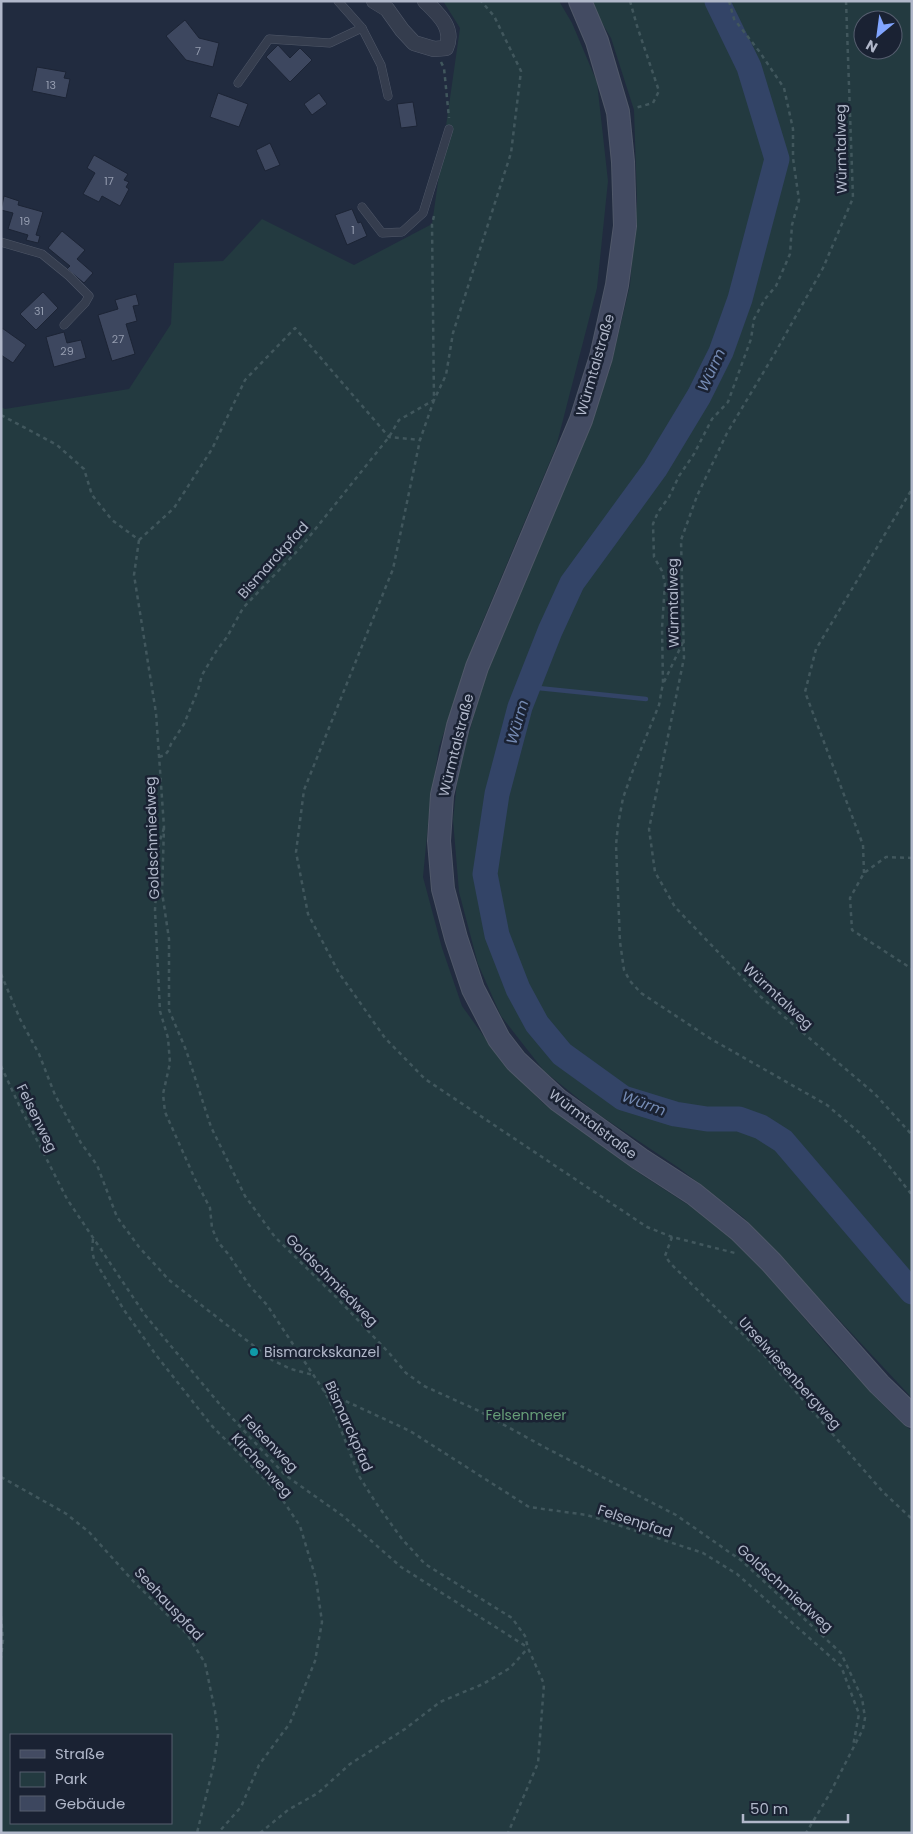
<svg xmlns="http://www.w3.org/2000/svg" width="913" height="1834" viewBox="0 0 913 1834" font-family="Poppins,sans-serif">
<rect width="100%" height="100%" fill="#212b3f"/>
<g fill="#233a40" fill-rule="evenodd">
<path d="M443,1H559L572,23L597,82L608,181L597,288L556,447L477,635L439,747L430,804L423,877L442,948L462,1006L503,1063L543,1103L642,1175L690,1206L735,1241L771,1279L833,1352L892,1414L912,1431V1833H1V407L5,409L129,389L171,324L174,263L223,261L262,219L354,265L432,224L460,28ZM11,1735H171V1823H11Z"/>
<path d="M589,1H912V1398L744,1218L679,1168L595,1112L544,1071L501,1016L478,964L459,892L453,820L458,773L480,693L503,631L566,483L610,369L630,285L637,201L634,110L611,38ZM863,20H893V50H863Z"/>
</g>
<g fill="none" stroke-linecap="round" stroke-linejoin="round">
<path stroke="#334467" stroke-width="4.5" d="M528,687L646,699"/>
<path stroke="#334467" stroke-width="25" d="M717,1L749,67L777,159L740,299L721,352L699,396L655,469L572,583L550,631L520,707L497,794L485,874L497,935L518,989L537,1024L562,1054L623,1098L675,1114L707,1119H739L761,1127L783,1141L912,1292"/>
</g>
<g fill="#3d475f" stroke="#1c2435">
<path d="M185,20L199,38L219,43L213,67L186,60L166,36Z"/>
<path d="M278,45L290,58L300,48L312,60L290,82L266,57Z"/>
<path d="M37,67L66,72L64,78L70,79L66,98L32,91Z"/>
<path d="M218,93L248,104L239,127L210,117Z"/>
<path d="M319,93L327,104L312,115L304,104Z"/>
<path d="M413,102L417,126L401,128L397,104Z"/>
<path d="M270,143L280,165L265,171L256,150Z"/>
<path d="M94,155L128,174L124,180L129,182L126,187L129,189L120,206L102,196L99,202L83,194L95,173L87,168Z"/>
<path d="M4,196L19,201L18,205L43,212L36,235L40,236L38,243L26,240L28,235L8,229L13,213L1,210Z"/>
<path d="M352,209L358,223L361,222L367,236L347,245L335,215Z"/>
<path d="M62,231L85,250L77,259L93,273L84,283L67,269L70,266L48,248Z"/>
<path d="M43,292L58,308L36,330L20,314Z"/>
<path d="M136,294L139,305L133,306L137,321L126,324L135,354L112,361L98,315L118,309L115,300Z"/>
<path d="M2,328L26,345L13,363L1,355Z"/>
<path d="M64,332L67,343L81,340L86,358L54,367L46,337Z"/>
</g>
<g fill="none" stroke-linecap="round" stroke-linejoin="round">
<defs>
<g id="service">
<path d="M338,1L362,28L381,65L388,96"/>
<path d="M238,83L269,39L330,43L362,28"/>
<path d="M362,207L382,233L402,232L423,213L449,129"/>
<path d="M1,242L42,254L69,276L89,296L85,303L64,325"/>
</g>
<path id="minor" d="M374,1L387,9L402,30L414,43L434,49L446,48C455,28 438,14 425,1"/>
<path id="secondary" d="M580,1L597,41L618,112L623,162L625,226L617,285L601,357L581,420L477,667L458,726L442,795L439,841L443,889L456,938L473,989L499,1039L516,1061L558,1100L640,1159L694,1194L740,1231L771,1262L879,1384L912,1416"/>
</defs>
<use href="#service" stroke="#505869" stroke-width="9"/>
<use href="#minor" stroke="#505869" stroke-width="16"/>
<use href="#secondary" stroke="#505869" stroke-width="24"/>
<g stroke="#41575d" stroke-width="2.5" stroke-dasharray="4 4" stroke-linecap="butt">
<path d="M630,1L637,26L659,91L653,103L635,108"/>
<path d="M729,1L734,19L759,51L784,88L793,129V158L799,200L792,225L790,254L776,286L765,299L754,319L751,339L728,402L712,419L694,454L679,476L669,497L658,512L653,524L654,557L662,571L665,583L662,628L663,683L659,705L637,759L623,798L618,825L616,845L620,942L624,970L630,981L641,993L711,1039L827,1105L861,1134L882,1157L912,1195"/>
<path d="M846,1L853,198L823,268L775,353L727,433L697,496L681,540L684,658L649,829L655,872L675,907L761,997L875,1094L912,1135"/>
<path d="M441,62L444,68L449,118"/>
<path d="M434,216L432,224L434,400L420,440L393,569L304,790L296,852L308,914L339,973L385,1038L425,1079L647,1227L672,1237L735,1253"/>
<path d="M1,415L57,445L84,469L92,495L112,520L139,540"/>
<path d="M139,540L134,575L156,713L164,827L162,892L169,939V1010L186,1050L211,1127L245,1196L275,1237L336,1297L390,1354L406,1373L424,1386L477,1410L546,1448L676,1515L742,1561L841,1653L862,1698L865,1718L863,1729L829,1795L806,1833"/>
<path d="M139,540L174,508L212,449L245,380L295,328L389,437L420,440"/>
<path d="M664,682L684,640"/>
<path d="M159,757L165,755L168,751L171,744L184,724L198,690L202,675L217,650L227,637L243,608L301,547L389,437L399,420L434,400L446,375L453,333L511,153L521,71L494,16L481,1"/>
<path d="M164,828L159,843L155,910L160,1011L168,1038L170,1063L163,1094L165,1112L195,1179L210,1208L212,1228L218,1242L229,1255L249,1285L267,1305L324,1391L331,1404L359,1476L376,1503L402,1539L425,1564L512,1618L525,1636L528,1648L544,1684L538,1763L508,1833"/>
<path d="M912,858L886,857L864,873L850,898L852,930L912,969"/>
<path d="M864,873L863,845L805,692L816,649L912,489"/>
<path d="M1,974L20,1019L39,1054L55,1095L81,1143L97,1165L117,1217L139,1247L169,1280L272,1360L291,1369L313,1375"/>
<path d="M1,1066L19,1105L67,1199L145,1315L222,1407L285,1475L343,1516L401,1567L527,1647"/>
<path d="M672,1237L665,1256L671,1264L763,1354L883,1492L912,1519"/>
<path d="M93,1239L92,1251L94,1259L124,1310L156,1355L212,1426L278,1493L300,1526L316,1579L322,1622L315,1661L290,1723L259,1765L241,1807L218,1833"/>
<path d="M324,1391L410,1431L529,1507L587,1515L703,1553L737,1574L841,1666L859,1714L853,1746"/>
<path d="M1,1477L65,1513L89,1532L134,1582L187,1634L205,1663L215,1711L218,1735L214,1764L197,1833"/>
<path d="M1,1616L3,1640L1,1658"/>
<path d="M260,1833L288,1810L318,1793L350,1764L405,1729L440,1702L483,1684L510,1668L528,1648"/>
</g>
<use href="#service" stroke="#353d4e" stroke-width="8"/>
<use href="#minor" stroke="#353d4e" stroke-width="15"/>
<use href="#secondary" stroke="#434b62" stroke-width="22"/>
</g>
<circle fill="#0f9aa8" stroke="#1a2233" stroke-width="2" cx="254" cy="1352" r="5"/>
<g text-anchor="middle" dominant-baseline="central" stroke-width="5" stroke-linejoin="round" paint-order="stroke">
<g font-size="11" fill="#949caf">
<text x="198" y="51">7</text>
<text x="51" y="85">13</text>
<text x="109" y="181">17</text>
<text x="25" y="221">19</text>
<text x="353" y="230">1</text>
<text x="39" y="311">31</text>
<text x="118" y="339">27</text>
<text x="67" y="351">29</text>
</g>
<g font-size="14" fill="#b1b8ca" stroke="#1a2233">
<text transform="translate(841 149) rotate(-91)">Würmtalweg</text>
<text transform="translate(595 365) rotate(-74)">Würmtalstraße</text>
<text transform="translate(273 560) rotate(-48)">Bismarckpfad</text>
<text transform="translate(673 603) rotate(-91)">Würmtalweg</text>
<text transform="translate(456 745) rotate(-76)">Würmtalstraße</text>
<text transform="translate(152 838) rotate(-92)">Goldschmiedweg</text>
<text transform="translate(778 996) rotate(43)">Würmtalweg</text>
<text transform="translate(37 1118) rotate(64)">Felsenweg</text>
<text transform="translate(593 1124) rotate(37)">Würmtalstraße</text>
<text transform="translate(332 1280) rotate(45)">Goldschmiedweg</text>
<text transform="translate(790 1373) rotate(48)">Urselwiesenbergweg</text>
<text transform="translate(349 1426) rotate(66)">Bismarckpfad</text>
<text transform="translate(270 1443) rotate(46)">Felsenweg</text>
<text transform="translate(262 1465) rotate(47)">Kirchenweg</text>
<text transform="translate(635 1521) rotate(18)">Felsenpfad</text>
<text transform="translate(785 1588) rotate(42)">Goldschmiedweg</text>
<text transform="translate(169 1604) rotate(47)">Seehauspfad</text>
</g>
<g font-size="14" fill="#b1b8ca" stroke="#1a2233" text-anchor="start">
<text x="264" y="1352">Bismarckskanzel</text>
</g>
<g font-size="14" fill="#669d78" stroke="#1a2233">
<text x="526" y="1415">Felsenmeer</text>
</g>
<g font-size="15" font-style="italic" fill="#758bb4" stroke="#1a2233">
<text transform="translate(711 370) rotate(-65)">Würm</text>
<text transform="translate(517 722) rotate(-74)">Würm</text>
<text transform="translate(644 1103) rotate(20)">Würm</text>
</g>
</g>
<rect width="913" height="1834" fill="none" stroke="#b1b8ca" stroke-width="5"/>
<rect x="10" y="1734" width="162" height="90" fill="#1a2233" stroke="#565e6f"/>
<rect x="20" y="1750" width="25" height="8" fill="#434b62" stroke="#565e6f"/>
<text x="55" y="1759" font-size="15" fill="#b1b8ca">Straße</text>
<rect x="20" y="1772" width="25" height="15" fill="#233a40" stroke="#565e6f"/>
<text x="55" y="1784" font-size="15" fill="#b1b8ca">Park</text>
<rect x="20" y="1796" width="25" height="15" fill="#3d475f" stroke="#565e6f"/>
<text x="55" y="1809" font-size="15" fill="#b1b8ca">Gebäude</text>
<g transform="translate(878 35) rotate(209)"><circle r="24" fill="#1a2233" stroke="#565e6f"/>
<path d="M0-4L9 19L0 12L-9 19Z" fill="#81a5ff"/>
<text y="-8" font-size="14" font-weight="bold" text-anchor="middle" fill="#b1b8ca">N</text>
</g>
<path d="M743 1814v8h105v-8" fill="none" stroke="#b1b8ca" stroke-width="2.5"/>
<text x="750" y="1814" font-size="15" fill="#b1b8ca" stroke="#1a2233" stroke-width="4" paint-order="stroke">50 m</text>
</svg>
